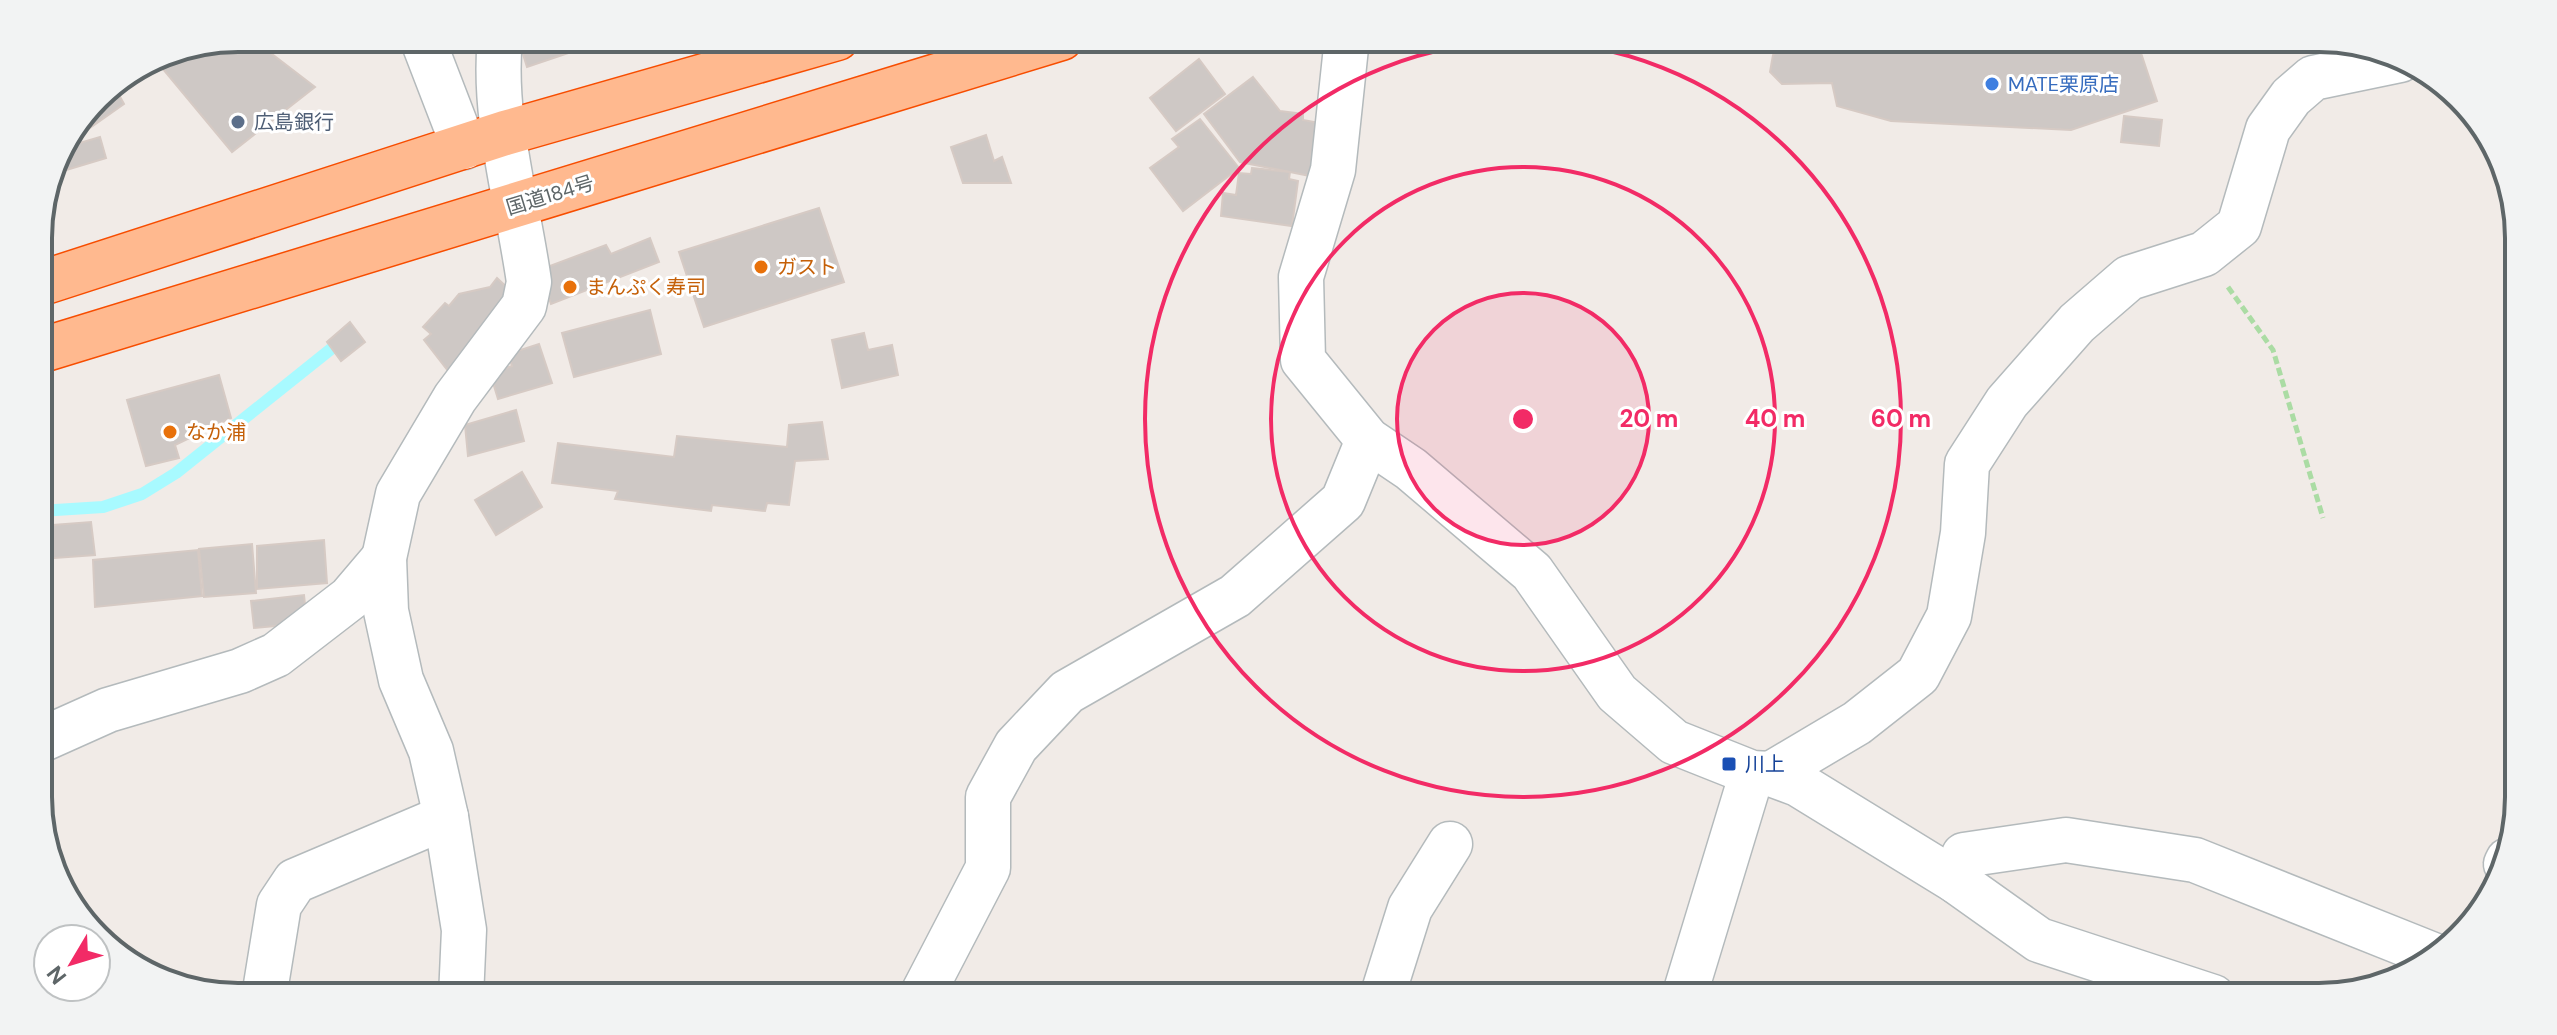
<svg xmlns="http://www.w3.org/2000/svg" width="2557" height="1035" viewBox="0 0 2557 1035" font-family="'DM Sans','Noto Sans JP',sans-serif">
<rect width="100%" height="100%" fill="#f1ebe7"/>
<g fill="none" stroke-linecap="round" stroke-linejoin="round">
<path stroke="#a8faff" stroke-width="12" d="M40,511L103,507L142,494L176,473L331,349"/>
</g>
<g fill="#cec8c5" stroke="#d6cac4" stroke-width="2">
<path d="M238,38H251L315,87L232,152L157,62L162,53Z"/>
<path d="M539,38H580L583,48L527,67L521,48Z"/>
<path d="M1800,38H2136L2157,101L2071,130L1891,121L1837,106L1832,83L1782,84L1770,72L1773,55L1789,42Z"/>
<path d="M1199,59L1225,94L1176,131L1150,98Z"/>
<path d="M1253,77L1280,111L1303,114V120L1320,123L1310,176L1240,162L1204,114Z"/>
<path d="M113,84L124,104L87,130L82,120Z"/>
<path d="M2124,116L2162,120L2159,146L2121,142Z"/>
<path d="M1200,119L1239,168L1183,211L1150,168L1179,147L1172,139Z"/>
<path d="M986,135L994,161L1002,157L1011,183H963L951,147Z"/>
<path d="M100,137L106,158L53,174L59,149Z"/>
<path d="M1252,168L1290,172L1289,179L1298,181L1292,226L1221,216L1223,193L1236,195L1239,173L1251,174Z"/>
<path d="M819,208L844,282L704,327L679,252Z"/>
<path d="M650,238L659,262L551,304L539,270L606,245L611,254Z"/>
<path d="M497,278L512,292L452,376L424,340L431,334L423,327L445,303L449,306L459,294L490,287Z"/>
<path d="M650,310L661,354L574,377L562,333Z"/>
<path d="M350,322L365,342L341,361L327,342Z"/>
<path d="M864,333L868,350L892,345L898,375L842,388L832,340Z"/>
<path d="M539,344L552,383L498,399L490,373L512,366L508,354Z"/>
<path d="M219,375L231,418L175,445L179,458L146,466L127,400Z"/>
<path d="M516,410L524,441L468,456L465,425Z"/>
<path d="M822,422L828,459L795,461L789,505L767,503L765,511L712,505L711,511L615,499L618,491L552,483L558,443L674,457L677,436L787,447L789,425Z"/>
<path d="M522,472L542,507L496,535L475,500Z"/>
<path d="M91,522L95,555L41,559L40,526Z"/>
<path d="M324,540L327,583L257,589V546Z"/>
<path d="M252,544L256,593L204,597L199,549Z"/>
<path d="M198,550L202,596L95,607L93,560Z"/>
<path d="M304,595L307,623L254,628L251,601Z"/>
</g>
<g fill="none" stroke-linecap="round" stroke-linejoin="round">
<defs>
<g id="minor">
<path d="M422,38L464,147"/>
<path d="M1347,38L1333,170L1301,277L1303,360L1368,440L1411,469L1532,572L1617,693L1674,742L1752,773L1771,774L1798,784L1956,881L2039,940L2213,997"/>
<path d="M41,740L108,710L240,671L276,655L350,598L384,558"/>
<path d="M1771,774L1857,723L1918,675L1949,616L1963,533L1967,464L2007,402L2077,323L2129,278L2204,254L2239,226L2268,129L2291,97L2313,78L2400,60"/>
<path d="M2506,864L2508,860"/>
<path d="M1956,881L1964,855L2066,840L2195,860L2438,957"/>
<path d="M264,997L279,905L295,881L446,817"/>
<path d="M461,997L464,930L446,817L431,751L401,680L386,611L384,558L398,494L455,398L524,306L529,282C518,203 492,118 500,38"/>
<path d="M921,997L988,868V797L1016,746L1067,692L1235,596L1343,501L1368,440"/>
<path d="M1382,997L1410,908L1450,844"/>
<path d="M1684,997L1752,773"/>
</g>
<g id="highway">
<path d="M39,284L505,133L837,38"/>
<path d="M39,351L1061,38"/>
</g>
</defs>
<use href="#minor" stroke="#b4babc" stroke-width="47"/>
<use href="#highway" stroke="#f74d00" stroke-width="47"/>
<path stroke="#abdca4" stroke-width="5" stroke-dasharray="8 4" stroke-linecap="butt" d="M2228,287L2273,350L2323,518"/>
<use href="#minor" stroke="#fff" stroke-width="44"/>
<use href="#highway" stroke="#ffb98f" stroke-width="44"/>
</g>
<circle cx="1523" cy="419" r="126" fill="#f22b66" fill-opacity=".12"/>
<g fill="none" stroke="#f22b66" stroke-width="4">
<circle cx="1523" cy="419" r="126"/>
<circle cx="1523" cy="419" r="252"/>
<circle cx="1523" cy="419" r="378"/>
</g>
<circle fill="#3f7fe0" stroke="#fff" stroke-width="3" cx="1992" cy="84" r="8"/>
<circle fill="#5c6f8a" stroke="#fff" stroke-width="3" cx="238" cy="122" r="8"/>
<g fill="#e8710a" stroke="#fff" stroke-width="3">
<circle cx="761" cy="267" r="8"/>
<circle cx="570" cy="287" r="8"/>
<circle cx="170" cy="432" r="8"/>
</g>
<rect fill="#1a4fb4" stroke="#fff" stroke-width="3" x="1721" y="756" width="16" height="16" rx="4"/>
<g text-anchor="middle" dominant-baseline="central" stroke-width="6" stroke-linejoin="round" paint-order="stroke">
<g font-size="20" fill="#366cbe" stroke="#fff" text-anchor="start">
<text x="2008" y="84">MATE栗原店</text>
</g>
<g font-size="20" fill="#4e5e75" stroke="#fff" text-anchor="start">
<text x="254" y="122">広島銀行</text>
</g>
<g font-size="20" fill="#5e6668" stroke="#fff">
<text transform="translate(550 195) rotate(-17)">国道184号</text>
</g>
<g font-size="20" fill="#c56008" stroke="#fff" text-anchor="start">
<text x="777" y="267">ガスト</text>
<text x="586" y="287">まんぷく寿司</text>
<text x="186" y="432">なか浦</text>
</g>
<g font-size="20" fill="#164399" stroke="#fff" text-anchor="start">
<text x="1745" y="764">川上</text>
</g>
</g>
<path d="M0 0H2557V1035H0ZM238 52H2319A186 186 0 0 1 2505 238V797A186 186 0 0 1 2319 983H238A186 186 0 0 1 52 797V238A186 186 0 0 1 238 52Z" fill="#f2f3f3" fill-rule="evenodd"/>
<path fill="none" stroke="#5e6668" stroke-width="4" d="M238 52H2319A186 186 0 0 1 2505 238V797A186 186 0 0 1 2319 983H238A186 186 0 0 1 52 797V238A186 186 0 0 1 238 52Z"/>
<circle cx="1523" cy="419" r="12" fill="#f22b66" stroke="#fff" stroke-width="4"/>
<g font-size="24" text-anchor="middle" font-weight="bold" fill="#f22b66" stroke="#fff" stroke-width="6" stroke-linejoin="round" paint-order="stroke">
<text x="1649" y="427">20 m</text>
<text x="1775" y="427">40 m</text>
<text x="1901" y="427">60 m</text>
</g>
<g transform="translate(72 963) rotate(232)"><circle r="38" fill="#ffffff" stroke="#bfc2c3" stroke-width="2"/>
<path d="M0-6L14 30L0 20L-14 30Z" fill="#f22b66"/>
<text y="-12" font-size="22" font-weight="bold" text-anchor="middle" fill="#5e6668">N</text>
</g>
</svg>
